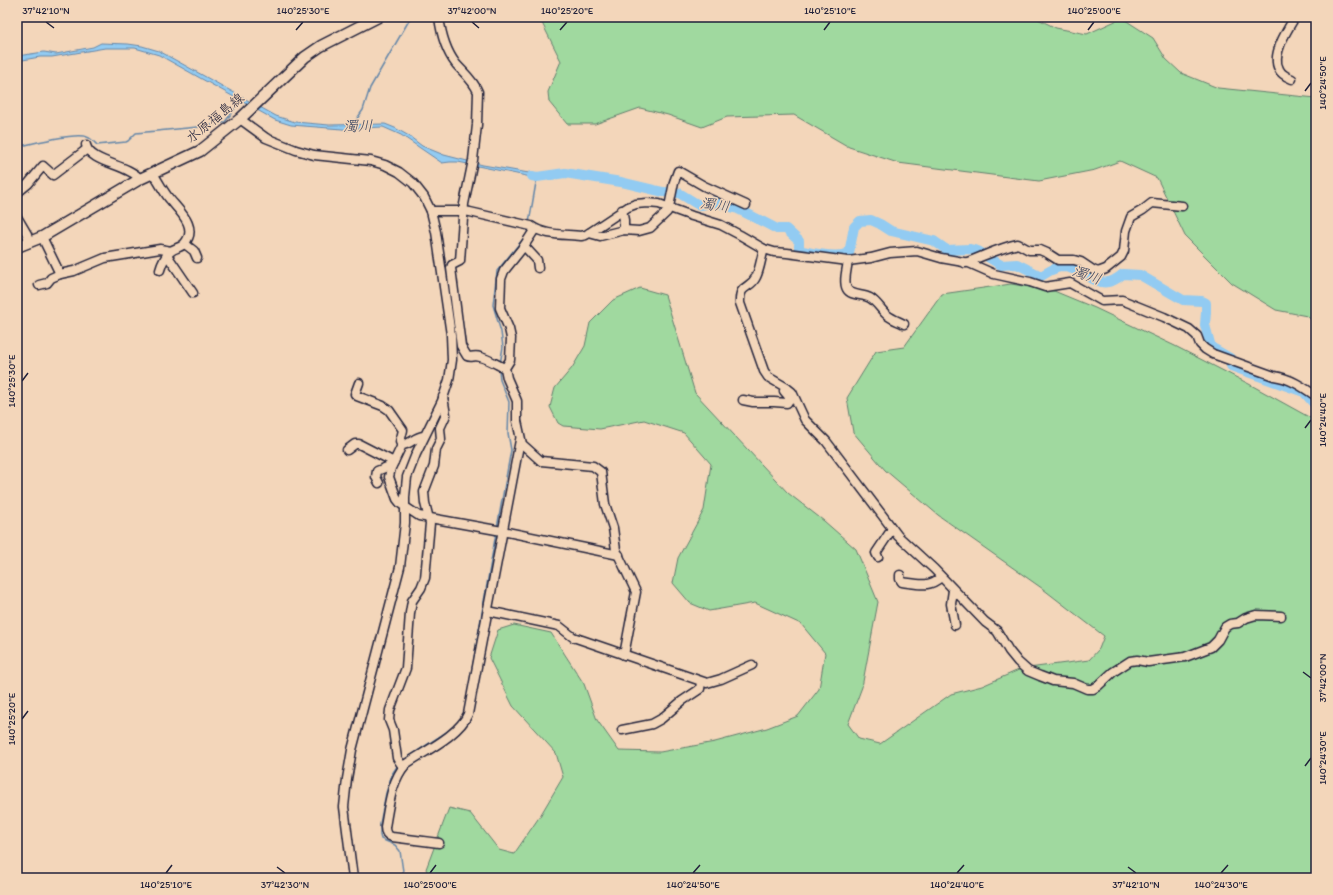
<svg xmlns="http://www.w3.org/2000/svg" width="1333" height="895" viewBox="0 0 1333 895" font-family="Itim,'Klee One',sans-serif">
<rect width="100%" height="100%" fill="#f3d6ba"/>
<filter id="ink" filterUnits="userSpaceOnUse"><feTurbulence type="fractalNoise" baseFrequency=".025" numOctaves="2"/><feDisplacementMap in="SourceGraphic" scale="8" xChannelSelector="R" yChannelSelector="G"/><feConvolveMatrix kernelMatrix="1 2 1 2 8 2 1 2 1" color-interpolation-filters="sRGB"/></filter>
<g filter="url(#ink)">
<g fill="#a0d99f" stroke="#617e6d">
<path d="M539,17H1034L1056,28L1087,34L1122,18L1153,38L1166,59L1181,73L1218,88L1316,98V324L1307,316L1276,310L1232,283L1185,236L1157,178L1120,161L1095,170L1039,181L898,163L849,147L794,115L727,117L702,127L668,115L640,108L595,124H567L549,102L548,92L561,61Z"/>
<path d="M1011,284L1054,291L1095,308L1175,346L1249,384L1316,421V878H430L426,869L449,808L470,813L499,850L514,854L540,816L563,777L556,753L513,706L489,658L498,630L514,625L551,633L584,684L597,720L619,751L660,752L715,742L767,728L798,716L819,689L825,653L801,624L755,603L709,611L690,603L673,583L678,558L704,510L711,464L684,433L644,420L600,429L563,426L558,423L550,407L555,388L572,368L585,346L590,323L613,300L640,288L665,295L695,393L788,493L824,521L856,549L878,602L862,687L848,724L859,739L880,744L951,694L982,686L1021,669L1089,660L1099,649L1104,636L1043,589L938,515L885,470L853,432L847,398L876,351L904,347L942,294Z"/>
</g>
<path fill="#92cbf2" stroke="#6587a9" d="M101,43L128,44L142,46L159,51L276,116L295,122L329,125L385,124L395,128L409,136L422,146L444,155L483,165L546,176L536,178L458,162H450L442,163L401,135L383,127L359,128L348,130L342,129L291,125L275,120L159,55L135,48H105L52,57H40L17,61V56L44,52L56,54L93,47Z"/>
<g fill="none" stroke-linecap="round" stroke-linejoin="round">
<g stroke="#6587a9" stroke-width="1.5">
<path d="M352,126L363,110L370,88L411,17"/>
<path d="M17,147C29,144 78,132 87,137C91,138 94,142 97,145L126,142L128,141L136,133L208,126L225,122L241,100"/>
<path d="M529,223L537,177"/>
<path d="M500,364L503,347L501,332L493,305L497,271L527,234L528,228"/>
<path d="M497,528L511,450L508,433L509,402L500,380L499,369"/>
<path d="M464,715L496,533"/>
<path d="M404,760L451,729"/>
<path d="M398,765L392,774L386,793L380,824V835L381,839L395,845L400,851L404,878"/>
</g>
<path stroke="#92cbf2" stroke-width="10" d="M532,176L537,177L565,173L621,182L663,192L679,193L697,204L702,205L714,202L738,209L777,229H786L799,241V250C812,253 838,259 849,253L854,227L860,221L871,220L880,224L891,231L934,241L947,250L970,249L978,251L1001,265L1017,264L1041,276C1048,272 1054,267 1063,267C1088,268 1098,296 1123,274L1140,275L1183,300L1202,301L1206,303V312L1205,325L1211,347L1230,358L1231,366L1304,392L1316,406"/>
<defs>
<g id="minor">
<path d="M439,17C441,33 446,51 456,64C464,73 474,81 478,92L477,125L473,160L464,204L460,261L452,265L451,268L461,346L467,356C471,358 475,355 480,357C489,359 497,365 505,368"/>
<path d="M1292,79C1287,77 1281,74 1279,69C1271,55 1287,30 1295,17"/>
<path d="M240,119L266,138L296,150L314,155L371,161L385,165L399,172L413,183L424,197L431,211L436,232L451,335L452,360L449,380L442,401L416,454L407,477L405,497V523L400,567L352,750L347,779L344,807L353,878"/>
<path d="M86,145C90,163 128,164 140,179"/>
<path d="M153,173C158,181 162,189 168,197C177,209 200,227 184,244C180,248 175,248 171,251C165,256 162,263 160,270"/>
<path d="M17,193L28,184L43,166L53,175L87,149"/>
<path d="M622,210L624,220V230"/>
<path d="M431,211H464L470,212L531,226C545,236 564,234 581,236L586,235L628,207L636,204L647,203L659,204L692,216L721,225L740,235L764,249L774,252L787,253L848,261L871,258L890,253L917,251L941,258L969,263L994,274L1030,282L1045,287L1070,283L1102,301L1122,300L1164,317L1189,329L1197,336L1200,344L1205,349L1213,354L1274,376C1290,378 1303,387 1316,396"/>
<path d="M17,217L27,234L29,242"/>
<path d="M535,229L524,246L504,271L501,279L500,308L509,329L511,338L510,360L505,368L507,378L517,401V421L522,444L541,461L593,466L601,472L605,504L613,528L616,550L636,592L624,655"/>
<path d="M589,233L600,236L624,230L639,231L650,228L667,212L669,207L674,182L678,171L704,186L746,205"/>
<path d="M42,237L60,274"/>
<path d="M185,244L194,251L197,258"/>
<path d="M524,246L537,260L538,268"/>
<path d="M764,249C761,258 760,269 756,277C750,290 739,283 740,303L764,371L768,377L787,388L792,392L805,420L826,441L898,536L934,569L985,622L997,631L1009,651L1018,662L1028,671L1040,676L1053,681L1073,683L1087,689H1093L1098,686L1113,672L1130,661L1137,660L1148,662L1185,657L1211,647L1218,640L1225,627L1230,624L1238,623L1246,618L1256,615L1281,616"/>
<path d="M167,255L193,293"/>
<path d="M848,261C847,269 843,282 847,289C851,296 863,294 870,298C877,302 881,310 887,315C892,319 898,321 904,324"/>
<path d="M965,263C984,256 999,248 1018,244L1029,250H1040L1047,253L1058,260H1074L1081,262L1093,270L1098,272L1106,269L1121,257L1124,251L1126,231L1131,217L1143,210L1152,203L1182,206"/>
<path d="M39,285L47,283L51,278L60,274L74,271L105,258L160,249L171,251"/>
<path d="M359,383L355,394L357,396L383,406L389,410L403,430L400,442L402,445"/>
<path d="M743,400L753,402H774L787,403L789,400V397L784,391"/>
<path d="M424,436C413,437 412,444 402,445L391,468L389,477L397,499L401,504L419,516L502,531L619,555"/>
<path d="M347,450L355,444H359L394,462"/>
<path d="M379,483L376,477L377,471L392,465"/>
<path d="M878,557L876,553L892,529"/>
<path d="M900,575V579L902,582C918,584 929,588 941,577"/>
<path d="M953,590L951,604L955,625"/>
<path d="M488,611L559,626L573,637L579,639L707,683L721,679L752,665"/>
<path d="M622,730L652,724L661,719L682,701L700,689L701,682"/>
<path d="M403,767L397,758L393,730L389,720L390,710L406,668L410,613L412,601L421,588L425,578L430,523L425,503L424,492L434,466L436,449L441,439L440,428L446,415L443,397"/>
<path d="M439,843L392,837C386,835 385,832 385,827C389,805 391,781 406,764C425,751 459,735 468,714L520,440"/>
</g>
<path id="major" d="M17,247L42,237L140,179L200,151L240,119L305,57L321,46L378,17"/>
</defs>
<use href="#minor" stroke="#22223b" stroke-width="11"/>
<use href="#major" stroke="#22223b" stroke-width="13"/>
<use href="#minor" stroke="#f3d6ba" stroke-width="8"/>
<use href="#major" stroke="#f3d6ba" stroke-width="10"/>
</g>
</g>
<path fill="none" stroke="#22223b" stroke-width="1.5" d="M46,22L54,28M472,22L479,28M296,30L303,22M560,30L567,22M824,30L830,22M1088,30L1094,22M1305,91L1311,83M22,381L28,373M1305,428L1311,420M1303,672L1311,678M22,719L28,711M1305,766L1311,758M277,867L285,873M1128,867L1136,873M166,873L172,865M430,873L436,865M693,873L700,865M957,873L964,865M1221,873L1228,865"/>
<g text-anchor="middle" dominant-baseline="central" stroke-width="3" stroke-linejoin="round" paint-order="stroke">
<g font-size="14" fill="#22223b" stroke="#f3d6ba">
<text transform="translate(215 118) rotate(-39)">水原福島線</text>
</g>
<g font-size="15" font-style="italic" fill="#384460" stroke="#f3d6ba">
<text transform="translate(358 126) rotate(-1)">濁川</text>
<text transform="translate(715 205) rotate(8)">濁川</text>
<text transform="translate(1087 275) rotate(19)">濁川</text>
</g>
</g>
<rect width="1333" height="895" fill="none" stroke="#f3d6ba" stroke-width="44"/>
<rect x="22" y="22" width="1289" height="851" fill="none" stroke="#22223b" stroke-width="1.5"/>
<g font-size="10" text-anchor="middle" fill="#22223b">
<text x="46" y="14">37°42'10"N</text>
<text x="303" y="14">140°25'30"E</text>
<text x="472" y="14">37°42'00"N</text>
<text x="567" y="14">140°25'20"E</text>
<text x="830" y="14">140°25'10"E</text>
<text x="1094" y="14">140°25'00"E</text>
<text transform="translate(1322 83) rotate(-90)" y="4">140°24'50"E</text>
<text transform="translate(11 381) rotate(-90)" y="4">140°25'30"E</text>
<text transform="translate(1322 420) rotate(-90)" y="4">140°24'40"E</text>
<text transform="translate(1322 678) rotate(-90)" y="4">37°42'00"N</text>
<text transform="translate(11 719) rotate(-90)" y="4">140°25'20"E</text>
<text transform="translate(1322 758) rotate(-90)" y="4">140°24'30"E</text>
<text x="166" y="888">140°25'10"E</text>
<text x="285" y="888">37°42'30"N</text>
<text x="430" y="888">140°25'00"E</text>
<text x="693" y="888">140°24'50"E</text>
<text x="957" y="888">140°24'40"E</text>
<text x="1136" y="888">37°42'10"N</text>
<text x="1221" y="888">140°24'30"E</text>
</g>
</svg>
